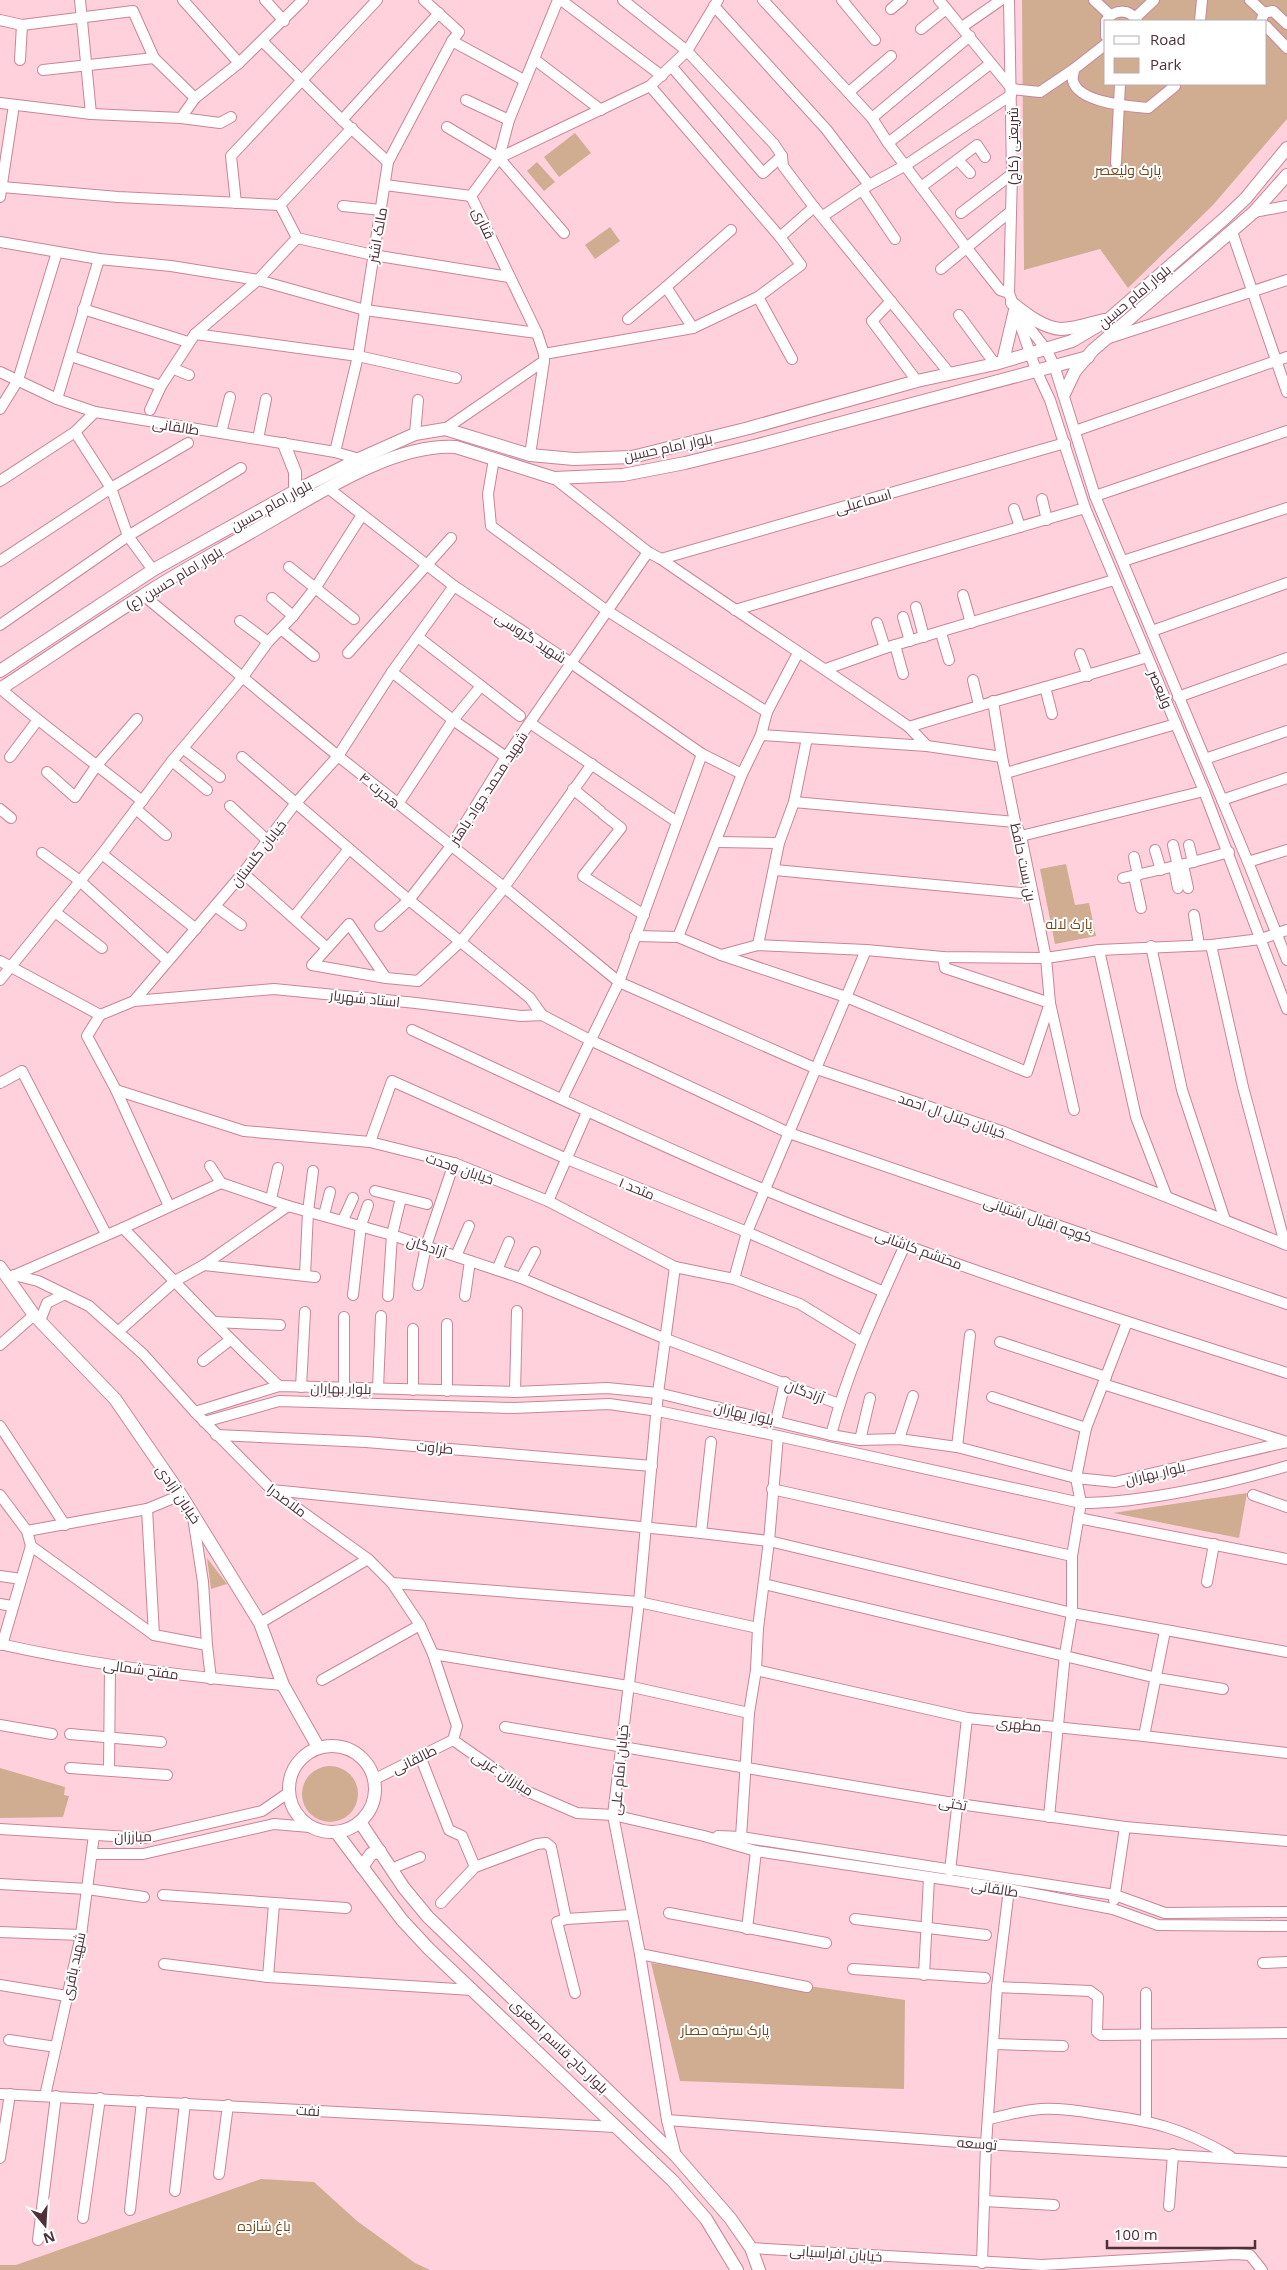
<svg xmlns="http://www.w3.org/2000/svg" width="1287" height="2270" viewBox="0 0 1287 2270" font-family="'Open Sans',Cairo,sans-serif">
<rect width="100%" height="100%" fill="#ffd1dc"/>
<g fill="#d0ad91" fill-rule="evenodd">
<path d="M1022,0H1287V119L1213,205L1128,288L1100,249L1024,270ZM1106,21H1266V84H1106Z"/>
<path d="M575,133L591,153L559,177L544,157Z"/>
<path d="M537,162L555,182L544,191L527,171Z"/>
<path d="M610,227L620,241L595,259L585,245Z"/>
<path d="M1066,864L1075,905L1089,903L1096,936L1055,944L1040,869Z"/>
<path d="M1247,1493L1239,1538L1113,1513Z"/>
<path d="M207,1558L227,1584L211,1589Z"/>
<circle cx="330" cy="1794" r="28"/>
<path d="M0,1768L65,1787L64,1795L69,1796L63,1817L0,1818Z"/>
<path d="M651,1963L905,2000L904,2089L680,2081Z"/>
<path d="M261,2179L314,2182L357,2221L415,2263L430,2270H0V2265H16Z"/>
</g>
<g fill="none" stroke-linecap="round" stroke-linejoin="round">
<defs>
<g id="minor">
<path d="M80,0L91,114"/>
<path d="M183,0L239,63"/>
<path d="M265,0L284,21"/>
<path d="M561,0L662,76"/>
<path d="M623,0L687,51L774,144L782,156L783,166L814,207L950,374"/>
<path d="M763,0L872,118L888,143L966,247L1000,290L1009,293"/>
<path d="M842,0L875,40"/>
<path d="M939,0L1012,89L1040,92L1074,69"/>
<path d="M1009,0L1012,174L1009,293L1036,370L1050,400L1085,508L1204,791L1287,1009"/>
<path d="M1094,0L1110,15"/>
<path d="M1250,0L1264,13L1261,21"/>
<path d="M714,6L826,129L869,185"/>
<path d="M891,9L902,0"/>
<path d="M1264,13L1273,11L1287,24"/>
<path d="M1135,18L1154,0"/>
<path d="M0,20L22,25L133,11L154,58L195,98"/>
<path d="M1106,21C1114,9 1129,8 1137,21"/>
<path d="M1200,21L1202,0"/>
<path d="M1106,22V36"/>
<path d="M1266,26L1287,48"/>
<path d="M962,27L1001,0"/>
<path d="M921,29L946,9"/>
<path d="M452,41L524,80"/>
<path d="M263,42L342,120L388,162"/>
<path d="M1106,44L1074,69C1074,73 1072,78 1073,81C1079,103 1129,106 1148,108L1175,86L1172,84"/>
<path d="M534,59L601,110"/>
<path d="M20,60L22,25"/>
<path d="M672,67L763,173L782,156"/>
<path d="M43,70L154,58"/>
<path d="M849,92L891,56"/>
<path d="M466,100L509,120"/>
<path d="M0,103L91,114L181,118L220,123L231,117"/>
<path d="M181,118L195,98L239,63L303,0"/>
<path d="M872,118L970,36"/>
<path d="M342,120L439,13"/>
<path d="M447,127L499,158L564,233"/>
<path d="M888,143L990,64"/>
<path d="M499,158L650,86L687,51L718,0"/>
<path d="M958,160L970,173"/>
<path d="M1116,163L1120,84"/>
<path d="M385,185L471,196"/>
<path d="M2,187L118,197L280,205"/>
<path d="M921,187L977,145L985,157"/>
<path d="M862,190L895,239"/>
<path d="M0,197L14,105"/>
<path d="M236,203L231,156L377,0"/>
<path d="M280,205L297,238L373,255L509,277"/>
<path d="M280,205L352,128"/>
<path d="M343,206L381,210"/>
<path d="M1254,212L1287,206"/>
<path d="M961,213L1012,174"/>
<path d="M823,216L869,185L906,165L1011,95"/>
<path d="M1232,232L1287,392"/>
<path d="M780,237L814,207"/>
<path d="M0,242L99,259L171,266L258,280L365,310L537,333"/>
<path d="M941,269L1011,211"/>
<path d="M758,297L792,359"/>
<path d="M891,301L872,321L917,381"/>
<path d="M83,309L188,342"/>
<path d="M959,315L995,364"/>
<path d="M1020,316L1046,349L1054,365L1095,496L1248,862L1287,960"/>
<path d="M628,319L666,287"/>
<path d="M693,328L666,287L731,230"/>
<path d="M195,334L358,356L456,378"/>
<path d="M1109,338L1287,280"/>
<path d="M544,354L693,328L758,297L801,265L780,237L650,86"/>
<path d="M71,356L161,386"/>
<path d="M174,369L189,375"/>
<path d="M0,372L57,399L95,412L335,452L359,459"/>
<path d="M57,399L99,259"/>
<path d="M0,409L18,380L57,252"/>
<path d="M150,410L161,386L195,334L258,280L297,238"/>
<path d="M445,429L544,361"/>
<path d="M1075,431L1287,357"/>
<path d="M75,432L111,488L128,536L153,570"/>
<path d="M221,433L230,397"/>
<path d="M415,434L418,400"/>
<path d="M258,439L266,399"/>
<path d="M335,452L358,356L388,162L452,41L459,32L424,0"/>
<path d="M530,455L544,361V354L537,333L471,196L499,158L509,120L558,0"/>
<path d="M494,459L488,494L491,526L606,610L767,712"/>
<path d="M554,478L648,552L661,559C743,616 827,670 909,727C988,702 1068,682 1147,657"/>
<path d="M0,481L75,432L95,412"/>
<path d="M328,488L454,586L571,663L702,754L742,774"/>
<path d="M1095,496L1287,431"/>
<path d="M1042,499L1047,520"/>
<path d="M1014,509L1020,527"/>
<path d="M661,559L1065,443"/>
<path d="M0,561L111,488L188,443"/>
<path d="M1123,561L1287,508"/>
<path d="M289,567L354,619"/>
<path d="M143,595L338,756L505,888L619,982L817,1069L1004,1132L1287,1245"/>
<path d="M963,595L971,623"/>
<path d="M272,598L293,616"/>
<path d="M916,607L924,637"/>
<path d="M735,610L1085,508"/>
<path d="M903,617L910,641"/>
<path d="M240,621L268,642"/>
<path d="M877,623L885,648"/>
<path d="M0,625L128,536L241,468"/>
<path d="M281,629L314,656"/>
<path d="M1152,631L1287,583"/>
<path d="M941,633L949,660"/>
<path d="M418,637L520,716"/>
<path d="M895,645L903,674"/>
<path d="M348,653L451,538"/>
<path d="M1080,654L1088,676"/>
<path d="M826,669L885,648L1114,580"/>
<path d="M392,672L453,720L506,757"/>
<path d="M973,680L979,705"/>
<path d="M1045,687L1052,714"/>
<path d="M1,689C46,728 95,763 142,801"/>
<path d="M1178,697L1287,658"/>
<path d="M993,701L1002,757L1015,822L1021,836L1046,958L1050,1003L1074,1110"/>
<path d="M530,723L677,822"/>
<path d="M909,727L927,746"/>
<path d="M761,735L927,746L1002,757"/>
<path d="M184,749L220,777"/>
<path d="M10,757L37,721"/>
<path d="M242,757L409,900L530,998L542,1015"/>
<path d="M1205,759L1287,731"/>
<path d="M172,761L207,790"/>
<path d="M47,772L75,797L97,765L137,719"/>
<path d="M1006,773L1176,724"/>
<path d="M573,789L600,811"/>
<path d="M1222,800L1287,778"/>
<path d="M794,802L1015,822"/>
<path d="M398,804L453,720L481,686"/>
<path d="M230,806L268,841"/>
<path d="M0,809L11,818"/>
<path d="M136,809L166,835"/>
<path d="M603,814L621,828L583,876L644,915"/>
<path d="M1021,836L1204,791"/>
<path d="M717,842L779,843"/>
<path d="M1173,845L1178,866"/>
<path d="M1189,845L1193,862"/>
<path d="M1155,850L1161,870"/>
<path d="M42,853L80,881L168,961"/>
<path d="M102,854L196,929"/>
<path d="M1134,857L1138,875"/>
<path d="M1248,862L1287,850"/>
<path d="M1183,865L1188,888"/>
<path d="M1174,867L1178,888"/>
<path d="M775,870L1032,894"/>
<path d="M243,873L326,947"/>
<path d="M1134,876L1141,908"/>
<path d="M1123,878L1193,862L1229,852"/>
<path d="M215,906L241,925"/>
<path d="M55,912L102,948"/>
<path d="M1194,915L1199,945"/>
<path d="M294,917L349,849"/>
<path d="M380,926L409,900L451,846L506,757L648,552"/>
<path d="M635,936L678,937L721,955L758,945L866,950L943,957L1046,958L1099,950L1211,945L1261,939L1287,930"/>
<path d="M678,937L742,774L761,735L767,712L798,653"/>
<path d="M758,945L779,843L794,802L807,738"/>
<path d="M1211,945L1243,1087L1285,1244"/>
<path d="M1151,946L1182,1090L1225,1220"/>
<path d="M1099,950L1136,1117L1166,1195"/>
<path d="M721,955L846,997L1027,1072L1050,1003L945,968L943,957"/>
<path d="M0,961L100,1015L134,1001L243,873L295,804L338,756L392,672L454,586"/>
<path d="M386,978L349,924L312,965L386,978L418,981L461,941L500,893L592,764"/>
<path d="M0,980L102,854L172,761L242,678L268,642L293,616L316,587L362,515"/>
<path d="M134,1001L274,989L416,1003L521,1016L542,1015L590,1040L789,1133L1287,1304"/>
<path d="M100,1015L87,1036L116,1090L244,1131L370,1142L454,1163L548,1201L675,1267L734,1279L800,1304L862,1342"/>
<path d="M412,1030C529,1084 646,1140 765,1190C935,1261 1111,1317 1287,1373"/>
<path d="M0,1083L22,1071L106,1234"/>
<path d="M116,1090L169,1206"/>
<path d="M562,1099L619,982L702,754"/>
<path d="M370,1142L392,1081L567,1159L747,1232L884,1292"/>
<path d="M210,1166L221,1183"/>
<path d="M375,1191L427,1204"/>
<path d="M271,1199L278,1168"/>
<path d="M548,1201L587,1112"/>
<path d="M324,1215L330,1192"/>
<path d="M343,1220L353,1198"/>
<path d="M123,1228C175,1281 225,1336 279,1386"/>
<path d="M456,1256L469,1226"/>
<path d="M204,1265L315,1277"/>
<path d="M675,1267L658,1393L639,1602L613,1815L640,1954L667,2120L676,2156"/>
<path d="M497,1270L509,1242"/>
<path d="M14,1275L38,1281L89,1306L143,1354L195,1412L272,1490L368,1559L392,1583L420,1625L433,1654L457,1726L453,1740"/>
<path d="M15,1275L123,1228L221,1183L288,1206L392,1235L521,1278L666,1339L839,1404"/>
<path d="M305,1275L308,1212L313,1171"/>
<path d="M521,1278L535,1252"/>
<path d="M734,1279L747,1232L866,950"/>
<path d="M418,1285L426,1246L454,1163"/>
<path d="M353,1295L361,1225L368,1205"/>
<path d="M388,1296L392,1235L401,1198"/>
<path d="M465,1296L470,1261"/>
<path d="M344,1317V1388"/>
<path d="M40,1321L47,1303L63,1295"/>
<path d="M215,1322L280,1325"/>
<path d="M119,1331L175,1281L204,1265L288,1206"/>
<path d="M1000,1342L1106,1377"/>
<path d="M0,1345L34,1315"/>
<path d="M203,1361L230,1340"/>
<path d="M1103,1384L1287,1442"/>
<path d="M301,1387L305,1312"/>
<path d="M378,1388L381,1316"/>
<path d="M413,1390V1329"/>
<path d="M447,1391V1324"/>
<path d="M515,1392L517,1311"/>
<path d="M992,1397L1086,1428"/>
<path d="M195,1412L279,1386L515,1392L607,1388L658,1393L831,1435L860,1440L899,1439L957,1447L1076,1478L1115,1482L1287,1442"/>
<path d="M776,1421L785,1382"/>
<path d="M204,1422L279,1401L514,1408L609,1404L658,1411L778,1436L1081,1503C1144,1503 1226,1484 1287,1466"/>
<path d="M0,1426L65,1525"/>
<path d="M216,1435L366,1442L652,1466"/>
<path d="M831,1435C848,1369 877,1307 905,1245"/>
<path d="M899,1439L913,1396"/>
<path d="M860,1440L870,1398"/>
<path d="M957,1447L970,1335"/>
<path d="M772,1489L1072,1556"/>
<path d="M272,1490L701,1533L769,1541L1072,1613L1287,1652"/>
<path d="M0,1495L27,1531L31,1546L154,1635L207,1645L211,1679"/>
<path d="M1253,1495L1287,1507"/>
<path d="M147,1509L154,1635"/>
<path d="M193,1517L203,1582L207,1645"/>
<path d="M1078,1518L1287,1559"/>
<path d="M27,1531L147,1509L181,1495"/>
<path d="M701,1533L711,1442"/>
<path d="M0,1576L21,1579"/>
<path d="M1207,1582L1214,1544"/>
<path d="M392,1583L639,1602L758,1628"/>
<path d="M764,1584L1157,1678L1223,1689"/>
<path d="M0,1604L12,1606"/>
<path d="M260,1623L368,1559"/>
<path d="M0,1644C93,1665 188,1677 283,1685"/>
<path d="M2,1645L31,1546"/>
<path d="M433,1654L628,1686L749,1713"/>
<path d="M756,1670L967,1718L1144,1736L1287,1753"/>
<path d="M322,1680L420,1625"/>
<path d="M0,1725L52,1734"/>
<path d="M505,1727L959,1804L1125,1827L1287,1841"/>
<path d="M70,1734L161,1742"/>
<path d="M1144,1736L1165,1631"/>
<path d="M453,1740L526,1791L577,1813L613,1815L704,1836L756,1851L1009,1889L1113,1909L1158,1925L1287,1926"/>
<path d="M420,1756L449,1830L462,1836L475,1867"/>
<path d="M70,1768L167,1775"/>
<path d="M109,1770L110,1665"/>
<path d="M375,1779L453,1740"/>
<path d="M1049,1817L1065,1654L1072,1613V1556L1081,1503L1076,1478L1086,1428L1127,1322"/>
<path d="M0,1829L145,1838L262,1811L288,1793"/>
<path d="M718,1836L741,1837L1115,1895L1165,1913L1287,1912"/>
<path d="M741,1837L749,1713L756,1670L758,1628L769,1541L778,1436"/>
<path d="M93,1854H143L274,1824L310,1827"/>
<path d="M391,1869L420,1857"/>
<path d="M950,1871L967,1718"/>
<path d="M0,1884L87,1889L144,1897"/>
<path d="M163,1895L346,1908"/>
<path d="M1114,1900L1125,1827"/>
<path d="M441,1903L475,1867L537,1844L546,1843L551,1847L566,1919"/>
<path d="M669,1913L826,1943"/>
<path d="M855,1919L986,1935"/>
<path d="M747,1929L756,1851"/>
<path d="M0,1932L81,1935"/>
<path d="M640,1954L807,1987"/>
<path d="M1263,1963L1287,1962"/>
<path d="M164,1964L268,1977L472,1990"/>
<path d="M853,1969L985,1978"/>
<path d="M924,1975L929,1878"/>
<path d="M268,1977L274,1904"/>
<path d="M0,1985L67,1996"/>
<path d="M997,1987L1090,1991L1098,1997L1097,2032L1101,2035L1287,2033"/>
<path d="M575,1993L557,1922L566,1919L631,1915"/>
<path d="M9,2040L56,2047"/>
<path d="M994,2044L1063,2046"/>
<path d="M0,2094L615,2127"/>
<path d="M45,2096L81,1935L94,1835"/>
<path d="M988,2119C1005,2116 1023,2110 1041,2109C1059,2108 1080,2111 1098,2114C1153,2121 1182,2128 1230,2156"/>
<path d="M667,2120L986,2144L1287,2162"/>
<path d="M1146,2120V1993"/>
<path d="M0,2158L10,2094"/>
<path d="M219,2174L228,2105"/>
<path d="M175,2191L185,2103"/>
<path d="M985,2201L1054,2205"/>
<path d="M1169,2206L1173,2154"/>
<path d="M130,2210L142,2101"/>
<path d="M83,2218L100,2098"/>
<path d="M38,2240L56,2096"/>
<path d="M751,2248L1042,2265L1235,2254L1250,2255L1262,2270"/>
<path d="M982,2263L986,2144L997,1987L1009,1889"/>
</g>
<g id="major">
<path d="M1012,303C1026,314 1043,328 1061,329C1075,329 1091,323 1104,320"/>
<path d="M1003,361L1015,310"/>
<path d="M1064,394L1075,371L1093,350L1254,212L1287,175"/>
<path d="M284,444L295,472V491"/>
<path d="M0,671L153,570L295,491L359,459L415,434L445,429L530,455L574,459L632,457L749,428L917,381L995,364L1072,341L1109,319L1225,218L1246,198L1287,148"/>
<path d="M0,689C48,658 94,626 142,596C180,571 221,550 260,527C315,496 392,443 456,447L554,478L623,475L685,463L754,446L1088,357"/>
<path d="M0,1267L34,1315L115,1399L181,1495L260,1623L283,1685L318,1747"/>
<circle cx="332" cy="1789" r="43"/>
<path d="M360,1822L404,1888L428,1917L676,2156L730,2218L751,2248L759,2270"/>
<path d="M336,1832L402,1920L429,1949L673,2181L706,2219L737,2270"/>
<path d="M362,1867L371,1854L380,1851"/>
</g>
</defs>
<use href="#minor" stroke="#ca8499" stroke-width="12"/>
<use href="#major" stroke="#ca8499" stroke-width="14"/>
<use href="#minor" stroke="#fff" stroke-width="10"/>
<use href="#major" stroke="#fff" stroke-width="12"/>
</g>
<g text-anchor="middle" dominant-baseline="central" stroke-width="4" stroke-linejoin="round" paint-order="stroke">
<g font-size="14" fill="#4e3039" stroke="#fff">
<text transform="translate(1012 146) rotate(-90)">شریعتی (کاج)</text>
<text transform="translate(484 223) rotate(65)">قناری</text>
<text transform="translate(377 235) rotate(-80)">مالک اشتر</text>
<text transform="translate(1134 296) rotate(-40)">بلوار امام حسین</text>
<text transform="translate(176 426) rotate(9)">طالقانی</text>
<text transform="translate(668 447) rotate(-12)">بلوار امام حسین</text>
<text transform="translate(863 501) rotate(-16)">اسماعیلی</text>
<text transform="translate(271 505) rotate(-29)">بلوار امام حسین</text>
<text transform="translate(174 578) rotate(-31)">بلوار امام حسین (ع)</text>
<text transform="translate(531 637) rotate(33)">شهید گروسی</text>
<text transform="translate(1161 689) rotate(67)">ولیعصر</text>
<text transform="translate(488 788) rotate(-57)">شهید محمد جواد باهنر</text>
<text transform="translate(380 790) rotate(39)">هجرت ۴</text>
<text transform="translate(258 853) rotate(-52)">خیابان گلستان</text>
<text transform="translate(1024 862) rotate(78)">بن بست حافظ</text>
<text transform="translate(365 998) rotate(6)">استاد شهریار</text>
<text transform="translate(952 1115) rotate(19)">خیابان جلال ال احمد</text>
<text transform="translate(460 1168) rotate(19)">خیابان وحدت</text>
<text transform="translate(637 1188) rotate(22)">متحد ۱</text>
<text transform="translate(1038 1219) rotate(19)">کوچه اقبال اشتیانی</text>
<text transform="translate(427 1246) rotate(18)">آزادگان</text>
<text transform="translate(919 1249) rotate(20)">محتشم کاشانی</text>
<text transform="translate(341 1388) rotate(1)">بلوار بهاران</text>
<text transform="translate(805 1391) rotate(22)">آزادگان</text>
<text transform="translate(744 1413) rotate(13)">بلوار بهاران</text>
<text transform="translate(435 1447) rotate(5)">طراوت</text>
<text transform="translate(1155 1473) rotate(-13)">بلوار بهاران</text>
<text transform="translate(179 1494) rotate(56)">خیابان آزادی</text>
<text transform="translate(287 1500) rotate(37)">ملاصدرا</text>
<text transform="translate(141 1669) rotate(8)">مفتح شمالی</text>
<text transform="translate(1019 1724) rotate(6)">مطهری</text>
<text transform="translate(414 1759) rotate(-26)">طالقانی</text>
<text transform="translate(619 1770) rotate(-85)">خیابان امام علی</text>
<text transform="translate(503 1773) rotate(33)">مبارزان غربی</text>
<text transform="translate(953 1803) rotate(9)">تختی</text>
<text transform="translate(133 1836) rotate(-1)">مبارزان</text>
<text transform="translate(995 1888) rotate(9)">طالقانی</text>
<text transform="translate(73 1966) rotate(-78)">شهید باقری</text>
<text transform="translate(560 2046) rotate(44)">بلوار حاج قاسم اصغری</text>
<text transform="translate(308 2110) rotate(3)">نفت</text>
<text transform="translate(977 2143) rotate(4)">توسعه</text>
<text transform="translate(836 2253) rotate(4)">خیابان افراسیابی</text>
</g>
<g font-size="14" fill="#774718" stroke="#fff">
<text x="1128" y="169">پارک ولیعصر</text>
<text x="1069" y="923">پارک لاله</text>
<text x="725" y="2029">پارک سرخه حصار</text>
<text x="264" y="2225">باغ شازده</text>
</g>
</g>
<rect x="1104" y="20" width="162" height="65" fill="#ffffff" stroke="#b8acb0"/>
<rect x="1114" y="36" width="25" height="8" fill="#ffffff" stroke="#b8acb0"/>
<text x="1150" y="45" font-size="15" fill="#4e3039">Road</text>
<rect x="1114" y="58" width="25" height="15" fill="#d0ad91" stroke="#b8acb0"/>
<text x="1150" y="70" font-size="15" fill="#4e3039">Park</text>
<g transform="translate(45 2225) rotate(162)" stroke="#ffffff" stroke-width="4" paint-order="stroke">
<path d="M0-4L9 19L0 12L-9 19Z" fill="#4e3039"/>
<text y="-8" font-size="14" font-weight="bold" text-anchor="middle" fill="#4e3039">N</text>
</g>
<path d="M1107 2240v8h148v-8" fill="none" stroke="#4e3039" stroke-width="2.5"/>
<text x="1114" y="2240" font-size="15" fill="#4e3039" stroke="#ffffff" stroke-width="4" paint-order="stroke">100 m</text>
</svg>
